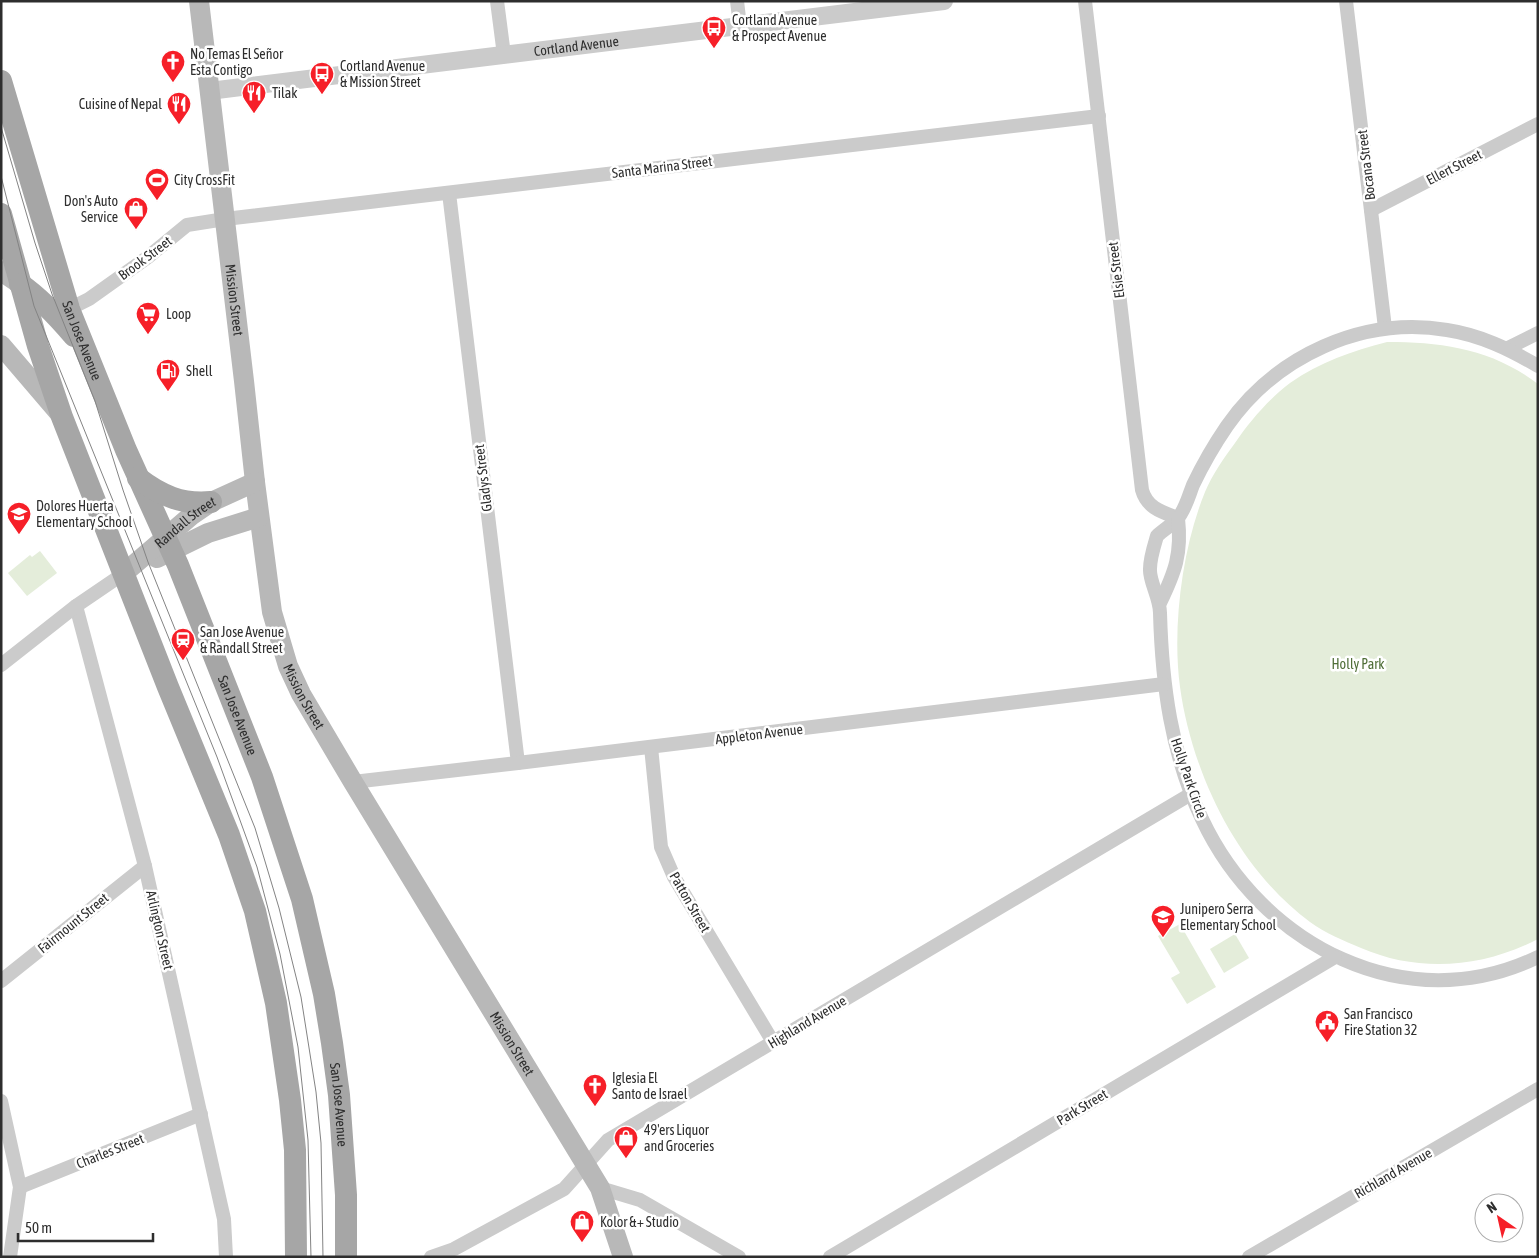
<svg xmlns="http://www.w3.org/2000/svg" width="1539" height="1258" viewBox="0 0 1539 1258" font-family="'Asap Condensed',sans-serif">
<rect width="100%" height="100%" fill="#fff"/>
<g fill="#e4edda">
<path d="M1387,342C1443,342 1492,349 1538,384V939C1482,968 1419,973 1361,948C1344,941 1325,933 1310,922C1238,869 1192,774 1180,687C1172,628 1182,548 1205,492C1212,475 1224,458 1235,443C1250,421 1269,399 1290,383C1320,362 1352,351 1387,342Z"/>
<path d="M40,551L57,573L27,596L8,573L30,555L32,557Z"/>
<path d="M1180,924L1216,987L1187,1004L1171,978L1180,973L1158,936Z"/>
<path d="M1235,934L1249,958L1224,973L1210,949Z"/>
</g>
<g fill="none" stroke-linecap="round" stroke-linejoin="round">
<g stroke="#cbcbcb" stroke-width="14">
<path d="M497,1L504,55"/>
<path d="M737,1L740,26"/>
<path d="M1085,1L1142,490C1147,508 1162,512 1178,518"/>
<path d="M1346,1L1385,328"/>
<path d="M449,193L518,763"/>
<path d="M1371,210L1538,124"/>
<path d="M69,309L89,299L148,257L187,225L225,219L1099,116"/>
<path d="M1508,348L1538,333"/>
<path d="M1538,366C1509,349 1480,335 1447,330C1362,316 1276,356 1227,426C1214,445 1203,464 1193,485C1189,495 1185,511 1177,519C1172,525 1163,530 1157,536C1154,546 1150,558 1150,569C1149,581 1160,598 1160,613C1162,684 1171,754 1202,819C1261,945 1406,1021 1538,957"/>
<path d="M1160,603C1175,572 1182,554 1178,518"/>
<path d="M76,606L145,866L224,1219L226,1257"/>
<path d="M1,665L76,606L123,574"/>
<path d="M651,747L661,847L674,877L773,1042"/>
<path d="M353,782L518,763L1164,684"/>
<path d="M1,981L145,866"/>
<path d="M1,1101L20,1187L10,1257"/>
<path d="M20,1187L201,1114"/>
<path d="M600,1188L640,1200L739,1257"/>
<path d="M431,1257L454,1249L564,1189L608,1140L1191,794"/>
<path d="M830,1257L1335,957"/>
<path d="M1249,1257L1538,1089"/>
</g>
<path stroke="#cbcbcb" stroke-width="18" id="s1" d="M209,91L944,1"/>
<g stroke="#b8b8b8" stroke-width="20">
<path id="s2" d="M199,1L244,381L255,482L272,612L288,666L301,694L353,782L600,1188L623,1257"/>
<path d="M1,271L20,284"/>
<path d="M1,345L60,414"/>
<path d="M157,558L208,533L259,517"/>
<path id="s3" d="M123,574L192,515L211,502L255,482"/>
</g>
<g stroke="#a6a6a6" stroke-width="22">
<path id="s4" d="M1,81L69,309L126,450L178,565L262,777L302,899L324,994L332,1043L339,1095L346,1195V1257"/>
<path d="M1,214L38,346L62,417L168,687L229,835L255,911L276,1003L290,1100L295,1150L296,1257"/>
<path d="M20,284C40,298 58,317 74,336"/>
<path d="M138,478C160,495 182,505 211,502"/>
</g>
<g stroke="#838383" stroke-width="1">
<path d="M1,127L35,243L52,294L95,401L123,490L148,562L255,828L279,908L301,997L316,1092L321,1143L323,1257"/>
<path d="M1,176L34,306L217,757L257,867L280,954L298,1047L308,1140L311,1257"/>
</g>
</g>
<defs>
<symbol id="bus-pin" viewBox="-11 -11 22 30"><path d="M0 17L-7.5 6A9.5 9.5 0 1 1 7.5 6Z" fill="#f61f28" stroke="#fff"/><path d="M-5-6H5V4H4V6H2V4H-2V6H-4V4H-5ZM-3.5-4V0h7V-4ZM-3.5 1.2v1.5H-2V1.2ZM2 1.2v1.5H3.5V1.2Z" fill="#fff"/></symbol>
<symbol id="church-pin" viewBox="-11 -11 22 30"><path d="M0 17L-7.5 6A9.5 9.5 0 1 1 7.5 6Z" fill="#f61f28" stroke="#fff"/><path d="M-1.2-6h2.4v3.5h3.3v2.4h-3.3V6h-2.4V-.1h-3.3v-2.4h3.3Z" fill="#fff"/></symbol>
<symbol id="restaurant-pin" viewBox="-11 -11 22 30"><path d="M0 17L-7.5 6A9.5 9.5 0 1 1 7.5 6Z" fill="#f61f28" stroke="#fff"/><path d="M-5-6h1v4h1v-4h1v4h1v-4h1v5L-1.5 .5V6h-2V.5L-5-1ZM5-6V6H3V1.5H1.5Q1.5-4 5-6Z" fill="#fff"/></symbol>
<symbol id="stadium-pin" viewBox="-11 -11 22 30"><path d="M0 17L-7.5 6A9.5 9.5 0 1 1 7.5 6Z" fill="#f61f28" stroke="#fff"/><path d="M0-5a6.5 5 0 1 0 0 10a6.5 5 0 1 0 0-10ZM-3.5-1.8h7v3.6h-7Z" fill="#fff"/></symbol>
<symbol id="shop-pin" viewBox="-11 -11 22 30"><path d="M0 17L-7.5 6A9.5 9.5 0 1 1 7.5 6Z" fill="#f61f28" stroke="#fff"/><path d="M-5-2.5h2.3a2.7 3.5 0 0 1 5.4 0H5L5.5 6h-11ZM-1.5-2.5h3a1.5 2.3 0 0 0-3 0Z" fill="#fff"/></symbol>
<symbol id="supermarket-pin" viewBox="-11 -11 22 30"><path d="M0 17L-7.5 6A9.5 9.5 0 1 1 7.5 6Z" fill="#f61f28" stroke="#fff"/><path d="M-6-5.5h2.5l.6 2H6L4.5 2H-2.5L-4.4-4H-6ZM-1.5 3.2a1.3 1.3 0 1 0 .1 0ZM3 3.2a1.3 1.3 0 1 0 .1 0Z" fill="#fff"/></symbol>
<symbol id="fuel-pin" viewBox="-11 -11 22 30"><path d="M0 17L-7.5 6A9.5 9.5 0 1 1 7.5 6Z" fill="#f61f28" stroke="#fff"/><path d="M-5.5-6h7V0h2V4h1.3V-2.5L3-4.5l.8-.8L6-3V5H2.5V1h-1V6h-7ZM-4.2-4.7v3.2H.2V-4.7Z" fill="#fff"/></symbol>
<symbol id="school-pin" viewBox="-11 -11 22 30"><path d="M0 17L-7.5 6A9.5 9.5 0 1 1 7.5 6Z" fill="#f61f28" stroke="#fff"/><path d="M0-5L7-2L0 1L-7-2ZM-4 1L0 2.5L4 1V4Q0 6-4 4Z" fill="#fff"/></symbol>
<symbol id="station-pin" viewBox="-11 -11 22 30"><path d="M0 17L-7.5 6A9.5 9.5 0 1 1 7.5 6Z" fill="#f61f28" stroke="#fff"/><path d="M-3-6H3Q5-6 5-4V2Q5 4 3 4L4.5 6H3L1.5 4h-3L-3 6H-4.5L-3 4Q-5 4-5 2V-4Q-5-6-3-6ZM-3.5-4v3h7v-3ZM-3.5 1v1.5H-2V1ZM2 1v1.5H3.5V1Z" fill="#fff"/></symbol>
<symbol id="civic-pin" viewBox="-11 -11 22 30"><path d="M0 17L-7.5 6A9.5 9.5 0 1 1 7.5 6Z" fill="#f61f28" stroke="#fff"/><path d="M-.6-6.5H3V-4.5H.6V-3L4-1V1h2V6H-6V1h2V-1L-.6-3ZM-1.2 2.5V6h2.4V2.5Z" fill="#fff"/></symbol>
</defs>
<g fill-rule="evenodd">
<use href="#bus-pin" x="700" y="14" width="28" height="38"/>
<use href="#church-pin" x="159" y="48" width="28" height="38"/>
<use href="#bus-pin" x="308" y="60" width="28" height="38"/>
<use href="#restaurant-pin" x="240" y="79" width="28" height="38"/>
<use href="#restaurant-pin" x="165" y="90" width="28" height="38"/>
<use href="#stadium-pin" x="143" y="166" width="28" height="38"/>
<use href="#shop-pin" x="122" y="195" width="28" height="38"/>
<use href="#supermarket-pin" x="134" y="300" width="28" height="38"/>
<use href="#fuel-pin" x="154" y="357" width="28" height="38"/>
<use href="#school-pin" x="5" y="500" width="28" height="38"/>
<use href="#station-pin" x="169" y="626" width="28" height="38"/>
<use href="#school-pin" x="1149" y="903" width="28" height="38"/>
<use href="#civic-pin" x="1313" y="1008" width="28" height="38"/>
<use href="#church-pin" x="581" y="1072" width="28" height="38"/>
<use href="#shop-pin" x="612" y="1124" width="28" height="38"/>
<use href="#shop-pin" x="568" y="1208" width="28" height="38"/>
</g>
<g text-anchor="middle" dominant-baseline="central" stroke-width="5" stroke-linejoin="round" paint-order="stroke">
<g font-size="14" fill="#2e2e2e" stroke="#fff" text-anchor="start">
<text x="732" y="20">Cortland Avenue<tspan x="732" dy="16">&amp; Prospect Avenue</tspan></text>
<text x="190" y="54">No Temas El Señor<tspan x="190" dy="16">Esta Contigo</tspan></text>
<text x="340" y="66">Cortland Avenue<tspan x="340" dy="16">&amp; Mission Street</tspan></text>
<text x="272" y="93">Tilak</text>
<text x="162" y="104" text-anchor="end">Cuisine of Nepal</text>
<text x="174" y="180">City CrossFit</text>
<text x="118" y="201" text-anchor="end">Don's Auto<tspan x="118" dy="16">Service</tspan></text>
<text x="166" y="314">Loop</text>
<text x="186" y="371">Shell</text>
<text x="36" y="506">Dolores Huerta<tspan x="36" dy="16">Elementary School</tspan></text>
<text x="200" y="632">San Jose Avenue<tspan x="200" dy="16">&amp; Randall Street</tspan></text>
<text x="1180" y="909">Junipero Serra<tspan x="1180" dy="16">Elementary School</tspan></text>
<text x="1344" y="1014">San Francisco<tspan x="1344" dy="16">Fire Station 32</tspan></text>
<text x="612" y="1078">Iglesia El<tspan x="612" dy="16">Santo de Israel</tspan></text>
<text x="644" y="1130">49'ers Liquor<tspan x="644" dy="16">and Groceries</tspan></text>
<text x="600" y="1222">Kolor &amp;+ Studio</text>
</g>
<g font-size="14" fill="#2e2e2e" stroke="#fff">
<text stroke="none"><textPath href="#s1" startOffset="370">Cortland Avenue</textPath></text>
<text transform="translate(1366 165) rotate(-97)">Bocana Street</text>
<text transform="translate(662 167) rotate(-7)">Santa Marina Street</text>
<text transform="translate(1454 167) rotate(-27)">Ellert Street</text>
<text transform="translate(145 258) rotate(-37)">Brook Street</text>
<text transform="translate(1116 270) rotate(-97)">Elsie Street</text>
<text stroke="none"><textPath href="#s2" startOffset="301">Mission Street</textPath></text>
<text stroke="none"><textPath href="#s4" startOffset="272">San Jose Avenue</textPath></text>
<text transform="translate(483 478) rotate(-97)">Gladys Street</text>
<text stroke="none"><textPath href="#s3" startOffset="81">Randall Street</textPath></text>
<text stroke="none"><textPath href="#s2" startOffset="706">Mission Street</textPath></text>
<text stroke="none"><textPath href="#s4" startOffset="678">San Jose Avenue</textPath></text>
<text transform="translate(759 734) rotate(-7)">Appleton Avenue</text>
<text transform="translate(1189 778) rotate(71)">Holly Park Circle</text>
<text transform="translate(690 902) rotate(60)">Patton Street</text>
<text transform="translate(73 923) rotate(-39)">Fairmount Street</text>
<text transform="translate(160 930) rotate(77)">Arlington Street</text>
<text transform="translate(807 1022) rotate(-31)">Highland Avenue</text>
<text stroke="none"><textPath href="#s2" startOffset="1111">Mission Street</textPath></text>
<text stroke="none"><textPath href="#s4" startOffset="1082">San Jose Avenue</textPath></text>
<text transform="translate(1082 1107) rotate(-31)">Park Street</text>
<text transform="translate(110 1151) rotate(-22)">Charles Street</text>
<text transform="translate(1393 1173) rotate(-30)">Richland Avenue</text>
</g>
<g font-size="14" fill="#4f6e37" stroke="#fff">
<text x="1358" y="664">Holly Park</text>
</g>
</g>
<rect width="1539" height="1258" fill="none" stroke="#2e2e2e" stroke-width="5"/>
<g transform="translate(1499 1218) rotate(326)"><circle r="24" fill="#ffffff" stroke="#ababab"/>
<path d="M0-4L9 19L0 12L-9 19Z" fill="#f61f28"/>
<text y="-8" font-size="14" font-weight="bold" text-anchor="middle" fill="#2e2e2e">N</text>
</g>
<path d="M18 1233v8h135v-8" fill="none" stroke="#2e2e2e" stroke-width="2.5"/>
<text x="25" y="1233" font-size="15" fill="#2e2e2e" stroke="#ffffff" stroke-width="4" paint-order="stroke">50 m</text>
</svg>
